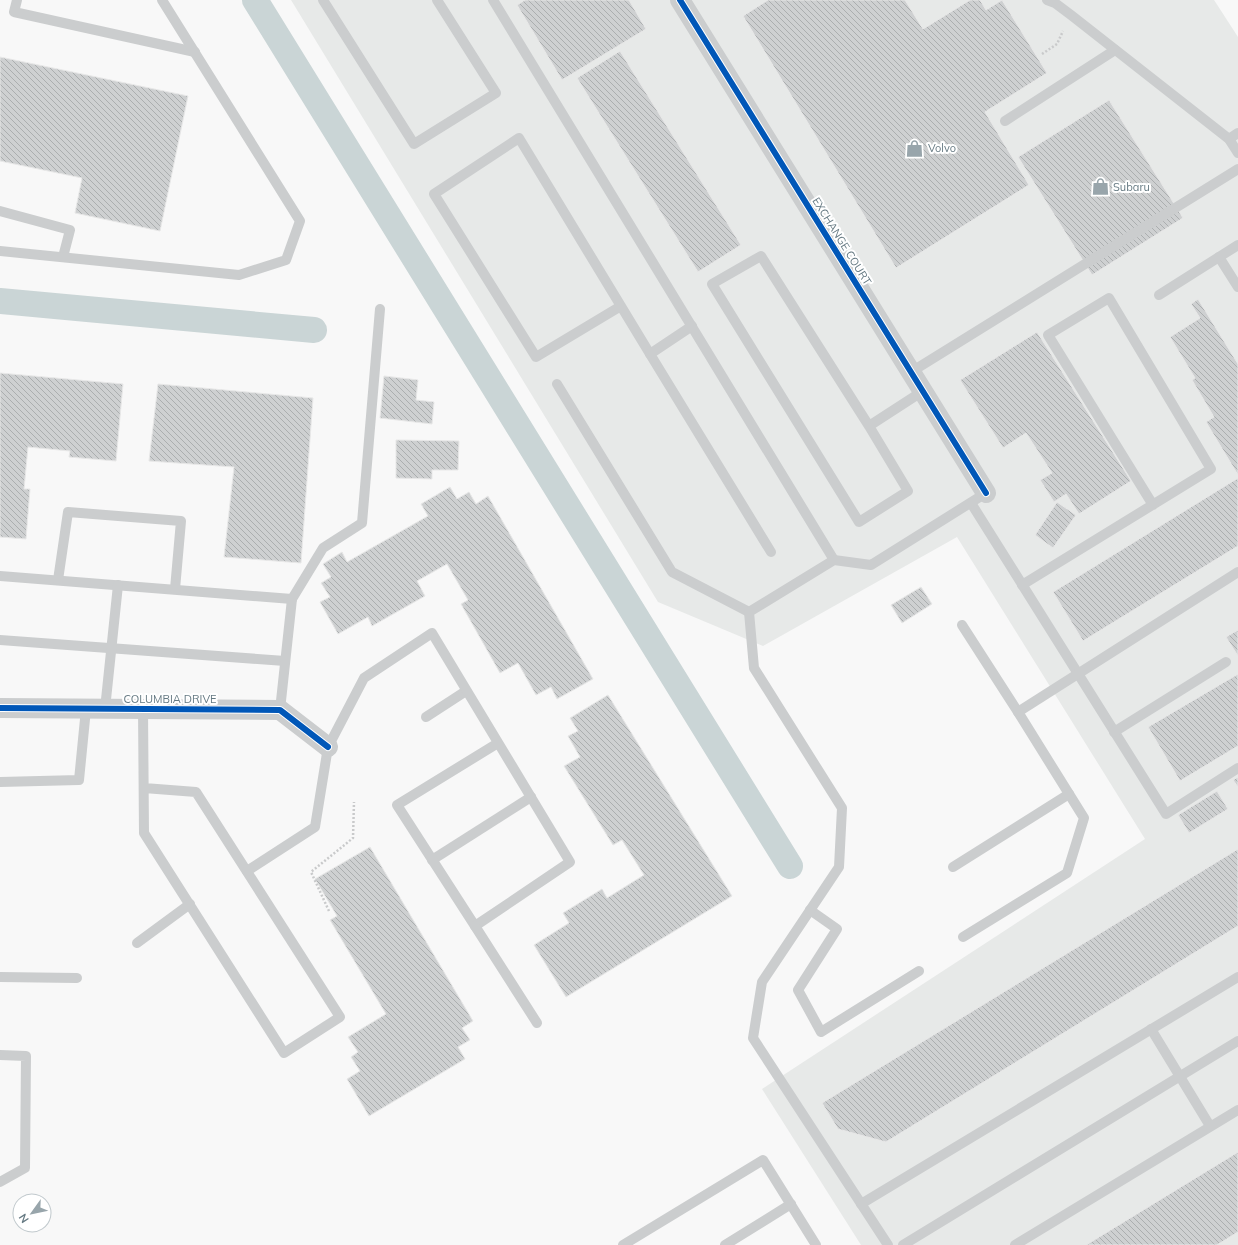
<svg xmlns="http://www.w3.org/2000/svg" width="1238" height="1245" viewBox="0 0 1238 1245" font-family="Mulish,sans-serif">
<defs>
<pattern id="building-back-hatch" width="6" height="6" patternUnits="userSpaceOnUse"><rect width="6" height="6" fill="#ced0d1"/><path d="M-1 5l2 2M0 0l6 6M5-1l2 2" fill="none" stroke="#abaeaf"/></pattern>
</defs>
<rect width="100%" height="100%" fill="#f8f8f8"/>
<path fill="#e7e9e8" d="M291,0H1214L1216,3L1238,37V1245H861L762,1089L1145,839L957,537L763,646L658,602Z"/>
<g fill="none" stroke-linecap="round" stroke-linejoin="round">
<g stroke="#cad5d6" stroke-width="26">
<path d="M255,0L790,866"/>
<path d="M0,301L314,330"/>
</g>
</g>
<g fill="url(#building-back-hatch)" stroke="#e8e8e8">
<path d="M525,0H629L646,29L562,80L517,5Z"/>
<path d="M768,0H905L923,29L970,0H980L986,10L1002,0L1047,73L985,112L1029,185L896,268L743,16Z"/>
<path d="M620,51L741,245L698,272L577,78Z"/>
<path d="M0,57L188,96L160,231L75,213L82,178L0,161Z"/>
<path d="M1109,100L1183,218L1092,275L1018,157Z"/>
<path d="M1198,299L1238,364V475L1206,422L1214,417L1192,380L1195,378L1170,337L1200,318L1191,304Z"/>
<path d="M1037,332L1131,481L1079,514L1066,494L1054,502L1040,480L1052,473L1026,433L1003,448L960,380Z"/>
<path d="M0,373L123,384L116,461L69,457L70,451L28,447L24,489H30L26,539L0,537Z"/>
<path d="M384,376L418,380L416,400L434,402L432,424L380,418Z"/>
<path d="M158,384L313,398L301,563L224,557L234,467L149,461Z"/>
<path d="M396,440L459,441L458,470H432V479L396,478Z"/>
<path d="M1238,478V546L1083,641L1053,592Z"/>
<path d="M450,487L457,499L469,492L476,504L488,496L593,679L557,699L551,687L536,695L518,663L500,673L461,604L468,600L447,564L417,581L425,596L372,626L368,617L338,634L320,602L330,597L321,583L331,577L323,564L342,552L347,562L428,516L421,504Z"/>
<path d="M1057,502L1076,515L1053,548L1035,535Z"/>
<path d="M921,587L932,604L902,623L891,605Z"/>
<path d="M1238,630V656L1226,637Z"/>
<path d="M1238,674V746L1180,781L1148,727Z"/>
<path d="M608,695L732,896L566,997L534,945L569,923L563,913L602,889L607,898L644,875L622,840L613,845L564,766L580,757L568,736L578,731L570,718Z"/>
<path d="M1238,777V787L1233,780Z"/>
<path d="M1217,791L1228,809L1189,833L1178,815Z"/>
<path d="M370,847L473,1021L462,1028L470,1040L458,1047L465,1059L369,1116L347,1079L360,1071L351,1057L358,1052L348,1037L386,1014L330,920L337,916L315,879Z"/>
<path d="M1238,849V926L886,1142L838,1129L822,1103Z"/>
<path d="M1238,1152V1232L1217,1245H1086Z"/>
</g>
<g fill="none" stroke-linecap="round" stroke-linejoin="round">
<g stroke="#c9cacb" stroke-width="2.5" stroke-dasharray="2 2" stroke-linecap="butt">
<path d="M1042,54L1057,44L1063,31"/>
<path d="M329,911L311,872L353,838L354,802"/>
</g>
<g stroke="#cbcdce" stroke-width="10">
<path d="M17,0L14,12L195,52"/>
<path d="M323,0L414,144L496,93L437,0"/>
<path d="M493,0L834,560"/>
<path d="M1047,0L1055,3L1071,15L1229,139L1238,153"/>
<path d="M1005,121L1115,50"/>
<path d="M1229,139L1238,133"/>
<path d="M0,211L70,230L63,257"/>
<path d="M0,251L239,275L286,260L300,221L162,0"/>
<path d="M1219,257L1238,287"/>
<path d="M1159,295L1238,245"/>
<path d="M621,306L536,357L434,194L519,138L650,354"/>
<path d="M692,326L650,354L771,552"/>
<path d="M911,372L1238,169"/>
<path d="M557,384L672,572L749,612"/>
<path d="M869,426L761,256L712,284L859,522L908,491L869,426L923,391"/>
<path d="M971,503L1166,814L1238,768"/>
<path d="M0,576L292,599"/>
<path d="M58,580L68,512L181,521L175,589"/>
<path d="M1022,585L1211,469L1109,298L1048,335L1153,505"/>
<path d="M962,625L1018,712"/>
<path d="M0,640L285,661"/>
<path d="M105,709L118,585"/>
<path d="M143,709L144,833L284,1053L340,1017L196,792L144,788"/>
<path d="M280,710L292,599L323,548L362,523L380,309"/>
<path d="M426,717L466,691"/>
<path d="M1114,732L1226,662"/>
<path d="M0,782L79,780L86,709"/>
<path d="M432,860L531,797"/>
<path d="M953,867L1069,794"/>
<path d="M247,871L315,827L328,747L364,678L432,633C478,709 524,786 570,862L475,926L397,805L498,743"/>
<path d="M810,910L837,929L798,990L821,1032L919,971"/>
<path d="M475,926L537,1023"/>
<path d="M963,937L1067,873L1084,818L1018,712L1238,572"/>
<path d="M137,943L190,904"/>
<path d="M0,977L77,978"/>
<path d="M1151,1029L1210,1126"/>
<path d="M0,1055L26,1056L25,1168L0,1182"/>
<path d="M861,1204L1238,977"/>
<path d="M623,1245L763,1160L816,1245"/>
<path d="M725,1245L791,1204"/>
<path d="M888,1245L753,1038L762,982L839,867L842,808L754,668L749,612L834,560L871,565L986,493"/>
<path d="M903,1245L1238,1041"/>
<path d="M1015,1245L1238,1110"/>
</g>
<g stroke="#cbcdce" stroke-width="20">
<path d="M680,0L986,493"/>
<path d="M0,708L280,710L328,747"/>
</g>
<defs>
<g id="cycleway">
<path d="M680,0L986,493"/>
<path d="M0,708L280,710L328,747"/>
</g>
</defs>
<use href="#cycleway" stroke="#fff" stroke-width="8"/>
<use href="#cycleway" stroke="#0057b8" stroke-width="6"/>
</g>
<defs>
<symbol id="shop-bare" viewBox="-9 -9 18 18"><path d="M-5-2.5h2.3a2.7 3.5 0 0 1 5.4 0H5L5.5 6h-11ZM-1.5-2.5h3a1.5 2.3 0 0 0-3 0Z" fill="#98a5ab" stroke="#fff" stroke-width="2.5" paint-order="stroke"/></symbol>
</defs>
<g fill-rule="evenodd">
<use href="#shop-bare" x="902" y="136" width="25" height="25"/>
<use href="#shop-bare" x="1088" y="174" width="25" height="25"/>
</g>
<g text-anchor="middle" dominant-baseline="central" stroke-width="4" stroke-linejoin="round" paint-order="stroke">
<g font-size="11" fill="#657982" stroke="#fff" text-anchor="start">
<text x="928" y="148">Volvo</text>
<text x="1113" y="187">Subaru</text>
</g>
<g font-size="11" fill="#657982" stroke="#fff">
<text transform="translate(842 241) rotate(58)">EXCHANGE COURT</text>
<text x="170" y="699">COLUMBIA DRIVE</text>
</g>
</g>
<g transform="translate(32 1213) rotate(237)"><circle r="19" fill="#ffffff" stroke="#c1c9cd"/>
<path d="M0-3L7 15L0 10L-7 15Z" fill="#98a5ab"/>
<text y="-6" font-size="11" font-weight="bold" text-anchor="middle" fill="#657982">N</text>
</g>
</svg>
